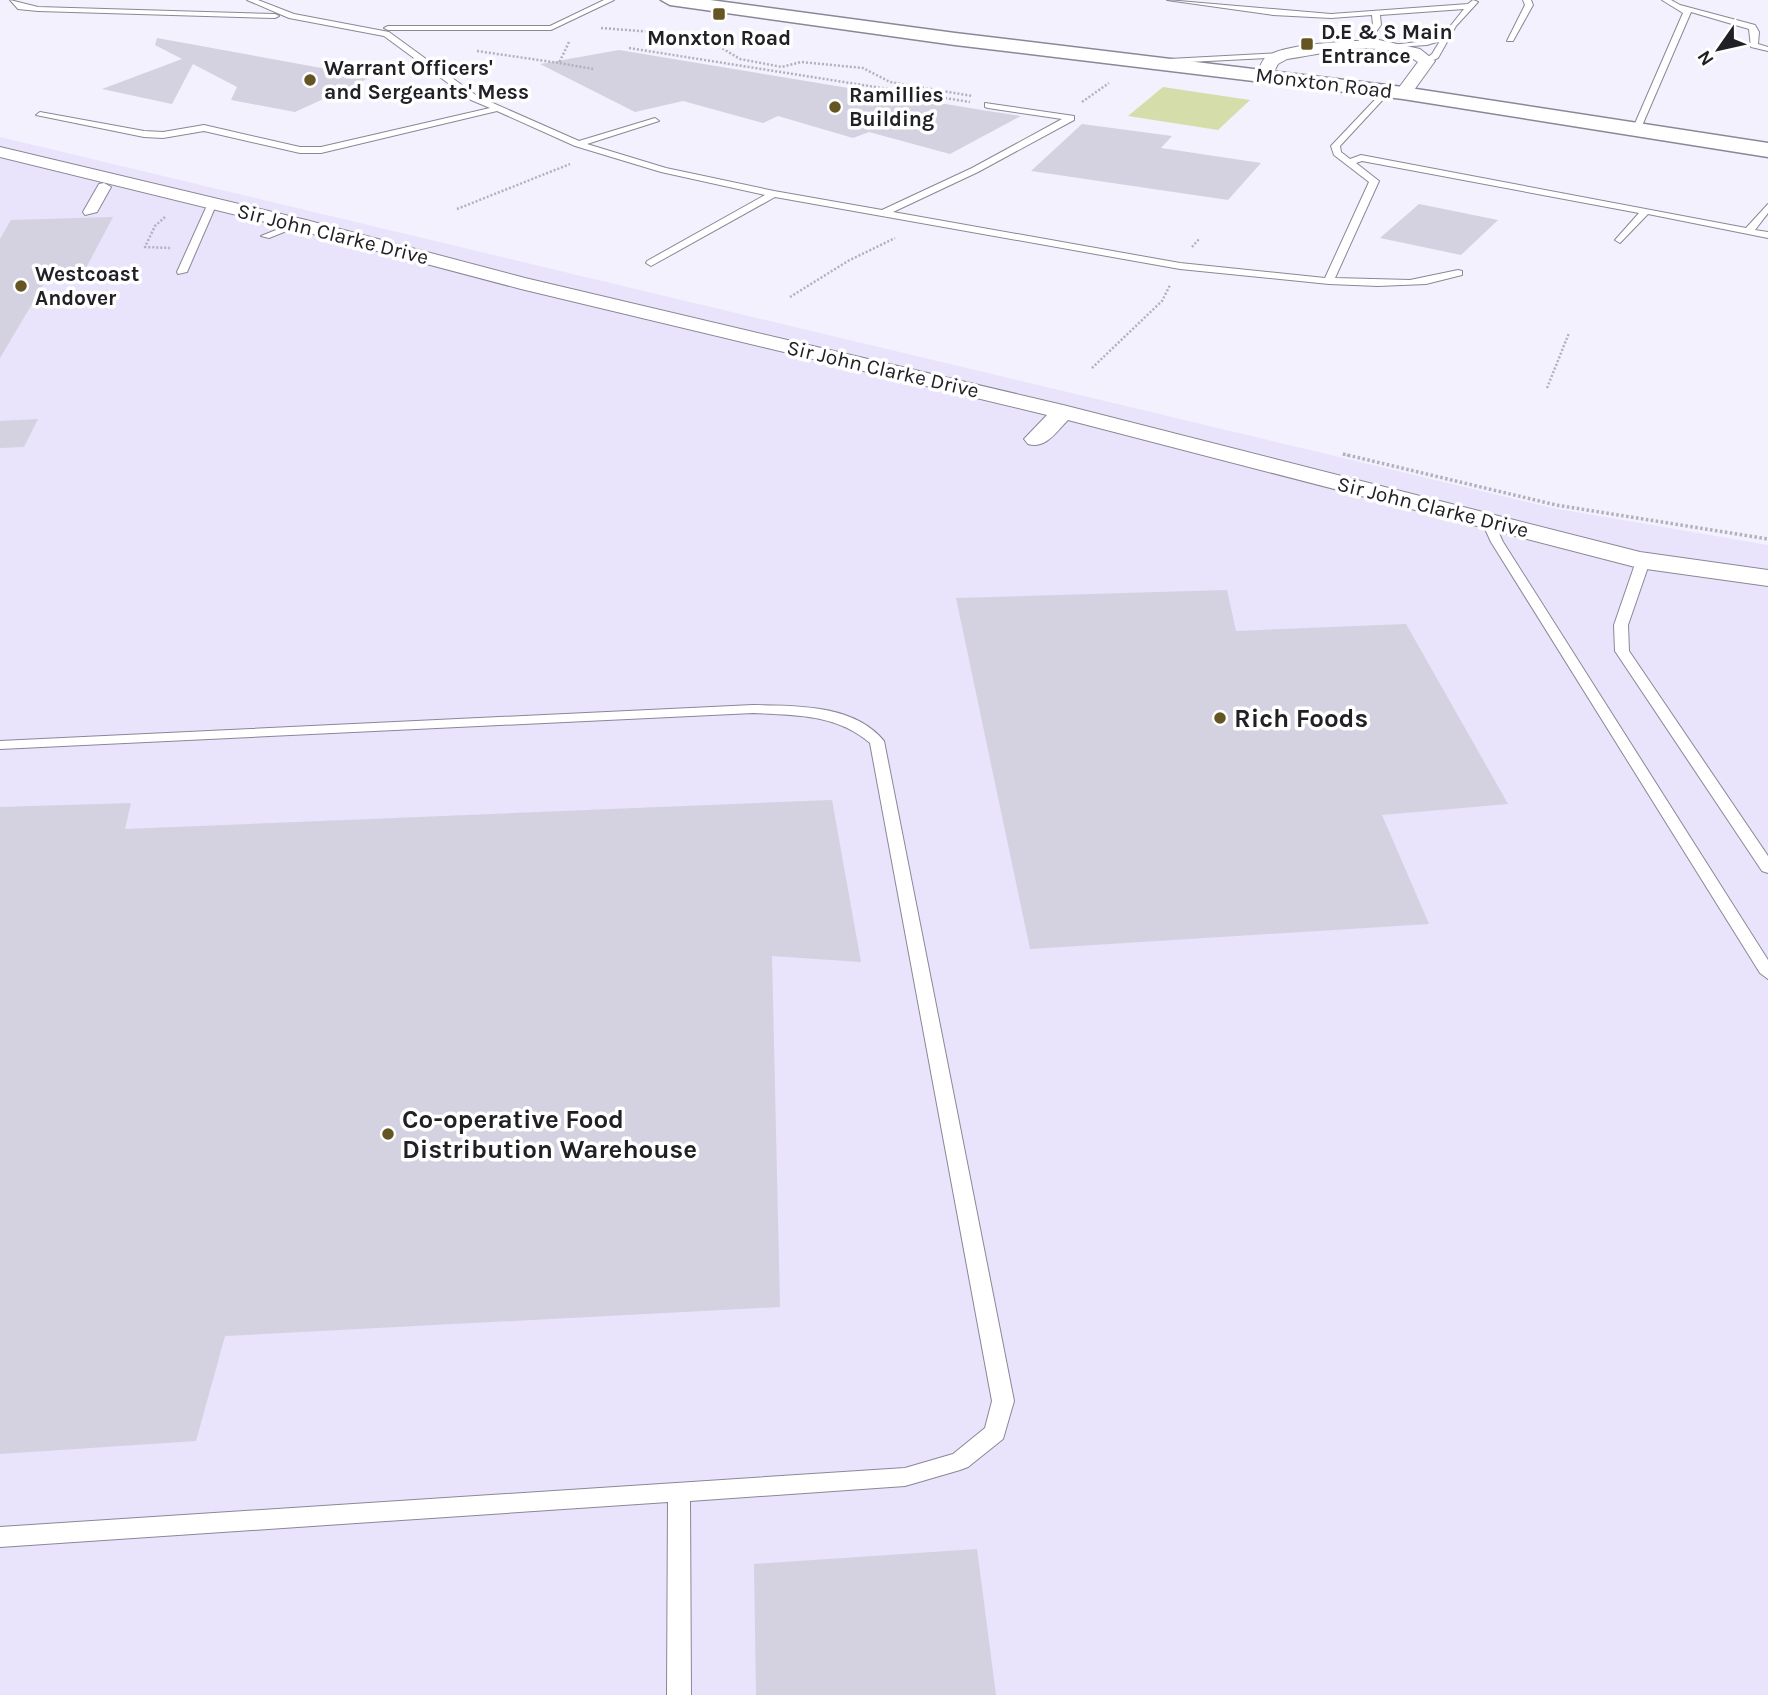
<svg xmlns="http://www.w3.org/2000/svg" width="1768" height="1695" viewBox="0 0 1768 1695" font-family="Karla,sans-serif">
<rect width="100%" height="100%" fill="#f3f1fd"/>
<path fill="#e9e3fb" d="M0,137L1552,508L1768,545V1695H0Z"/>
<path fill="#d5deaa" d="M1163,87L1250,100L1218,130L1128,116Z"/>
<g fill="#d4d1e1">
<path d="M157,38L371,77L295,112L231,100L237,87L193,64L172,104L102,89L182,59L155,45Z"/>
<path d="M619,50L988,111L1021,116L950,154L869,132L853,138L778,116L763,123L683,101L635,112L540,64Z"/>
<path d="M1082,124L1172,136L1161,148L1261,163L1228,200L1031,171Z"/>
<path d="M1419,204L1498,220L1461,255L1380,238Z"/>
<path d="M113,217L79,281L45,282L0,358V239L11,220Z"/>
<path d="M38,419L24,447L0,448V421Z"/>
<path d="M1227,590L1236,631L1406,624L1508,804L1382,815L1429,924L1030,949L956,598Z"/>
<path d="M832,800L861,962L772,956L780,1307L225,1336L196,1441L0,1454V807L131,803L125,829Z"/>
<path d="M977,1549L996,1695H756L754,1564Z"/>
</g>
<g fill="none" stroke-linecap="round" stroke-linejoin="round">
<defs>
<g id="service">
<path d="M10,0L38,7L275,14L279,16L275,18L38,11L18,9Z"/>
<path d="M247,0H258L294,14L389,32L477,96L579,141L655,118L659,121L587,144L666,168L774,191L882,210L972,168L1062,119L988,108L985,107V103L1074,116V120L978,172L893,212L1180,263L1325,278L1369,182L1334,155L1331,146L1386,88L1390,91L1389,93L1340,146L1341,152L1350,159L1361,155L1746,228L1768,204V213L1755,230L1768,232V238L1648,214L1620,243L1615,240L1639,213L1362,161L1356,163L1379,181L1335,278L1410,280L1458,270L1462,271V275L1426,284L1378,286L1329,284L1180,269L775,197L651,266L646,263L647,261L765,195L661,172L575,146L497,111L321,153H300L204,131L163,138L144,137L36,115L40,112L144,131L163,132L204,125L300,147H321L490,108L471,100L384,36L289,18Z"/>
<path d="M604,0H614L551,30H388L384,28L388,26H550Z"/>
<path d="M1167,0L1331,14L1468,4L1473,0L1478,2L1456,26L1438,58L1427,63L1423,61L1432,54L1440,41L1427,45L1396,47L1392,45L1426,41L1444,34L1464,9L1380,15L1381,25L1364,48L1360,46L1373,25L1372,15L1331,18L1273,15Z"/>
<path d="M1523,0H1531L1533,5L1513,41H1507L1525,5Z"/>
<path d="M1662,0H1671L1680,5L1755,25L1759,32L1758,44L1768,47V51L1751,47L1749,29L1691,12L1641,128L1637,131L1633,128L1683,13Z"/>
<path d="M1321,48H1327L1339,56L1332,58L1321,52Z"/>
<path d="M1283,53L1286,57L1169,63L1165,61L1169,59Z"/>
<path d="M209,201L217,203L187,272L178,274L177,272Z"/>
<path d="M296,222L304,224L269,238L261,236Z"/>
<path d="M1487,516L1493,520L1503,542L1768,960V979L1760,973L1491,542L1481,520Z"/>
<path d="M1641,563L1648,567L1628,625L1629,651L1768,856V873L1762,871L1615,651L1614,625L1634,567Z"/>
<path d="M753,705C796,706 854,704 884,741L1014,1401L1003,1439L968,1467L960,1470L905,1486L690,1501L691,1695H667L668,1502L0,1547V1527L905,1468L953,1454L985,1428L992,1401L870,743C837,714 795,715 753,713L0,749V741Z"/>
</g>
<path id="pedestrian" d="M104,183L111,187L97,212L85,215L83,212L99,184Z"/>
<g id="minor">
<path d="M1379,40L1420,49L1435,61L1409,97H1397L1395,93L1418,62C1382,37 1327,53 1287,59L1278,64L1270,79L1264,81L1256,76C1259,70 1261,61 1266,57C1284,43 1355,41 1379,40Z"/>
<path d="M0,147L306,220L525,278L1063,405L1640,552L1768,570V586L1639,568L1068,420C1056,432 1046,449 1028,444L1024,439L1047,415L521,289L294,229L0,157Z"/>
</g>
<path id="tertiary" d="M661,0H710L955,33L1403,87L1768,143V157L1403,99L955,45L670,5Z"/>
</defs>
<use href="#service" stroke="#8b8796" stroke-width="2"/>
<use href="#pedestrian" stroke="#8b8796" stroke-width="2"/>
<use href="#minor" stroke="#8b8796" stroke-width="2"/>
<use href="#tertiary" stroke="#8b8796" stroke-width="3"/>
<g stroke="#b2b1bb" stroke-width="2.5" stroke-dasharray="2 2" stroke-linecap="butt">
<path d="M601,28L666,33L715,44L740,59L782,67L801,62L863,68L890,82L972,96"/>
<path d="M569,42L559,63L593,69"/>
<path d="M629,48L970,102"/>
<path d="M477,51L559,63"/>
<path d="M1082,102L1109,83"/>
<path d="M457,209L570,164"/>
<path d="M165,217L155,226L145,247L170,248"/>
<path d="M1192,247L1200,238"/>
<path d="M790,297L848,261L895,238"/>
<path d="M1092,368L1162,301L1170,285"/>
<path d="M1547,388L1569,333"/>
<path d="M1343,454L1350,456"/>
</g>
<path stroke="#b2b1bb" stroke-width="3.5" stroke-dasharray="2.5 2.5" stroke-linecap="butt" d="M1343,454L1556,505L1768,539"/>
<use href="#service" fill="#fff" fill-rule="evenodd"/>
<use href="#pedestrian" fill="#fff" fill-rule="evenodd"/>
<use href="#minor" fill="#fff" fill-rule="evenodd"/>
<use href="#tertiary" fill="#fff" fill-rule="evenodd"/>
</g>
<g fill="#655522" stroke="#fff" stroke-width="2.5">
<rect x="712" y="7" width="14" height="14" rx="3.5"/>
<rect x="1300" y="37" width="14" height="14" rx="3.5"/>
<circle cx="310" cy="80" r="7"/>
<circle cx="835" cy="107" r="7"/>
<circle cx="21" cy="286" r="7"/>
<circle cx="1220" cy="718" r="7"/>
<circle cx="388" cy="1134" r="7"/>
</g>
<g text-anchor="middle" dominant-baseline="central" stroke-width="7" stroke-linejoin="round" paint-order="stroke">
<g font-size="21" font-weight="bold" fill="#212026" stroke="#fff" text-anchor="start">
<text x="1321" y="32">D.E &amp; S Main<tspan x="1321" dy="24">Entrance</tspan></text>
<text x="719" y="38" text-anchor="middle">Monxton Road</text>
<text x="324" y="68">Warrant Officers'<tspan x="324" dy="24">and Sergeants' Mess</tspan></text>
<text x="849" y="95">Ramillies<tspan x="849" dy="24">Building</tspan></text>
<text x="35" y="274">Westcoast<tspan x="35" dy="24">Andover</tspan></text>
</g>
<g font-size="21" fill="#212026" stroke="#fff">
<text transform="translate(1324 83) rotate(7)">Monxton Road</text>
<text transform="translate(333 234) rotate(14)">Sir John Clarke Drive</text>
<text transform="translate(883 369) rotate(13)">Sir John Clarke Drive</text>
<text transform="translate(1433 507) rotate(14)">Sir John Clarke Drive</text>
</g>
<g font-size="26" font-weight="bold" fill="#212026" stroke="#fff" text-anchor="start">
<text x="1234" y="718">Rich Foods</text>
<text x="402" y="1119">Co-operative Food<tspan x="402" dy="30">Distribution Warehouse</tspan></text>
</g>
</g>
<g transform="translate(1719 49) rotate(236)" stroke="#ffffff" stroke-width="5" paint-order="stroke">
<path d="M0-5L12 26L0 18L-12 26Z" fill="#212026"/>
<text y="-10" font-size="19" font-weight="bold" text-anchor="middle" fill="#212026">N</text>
</g>
</svg>
